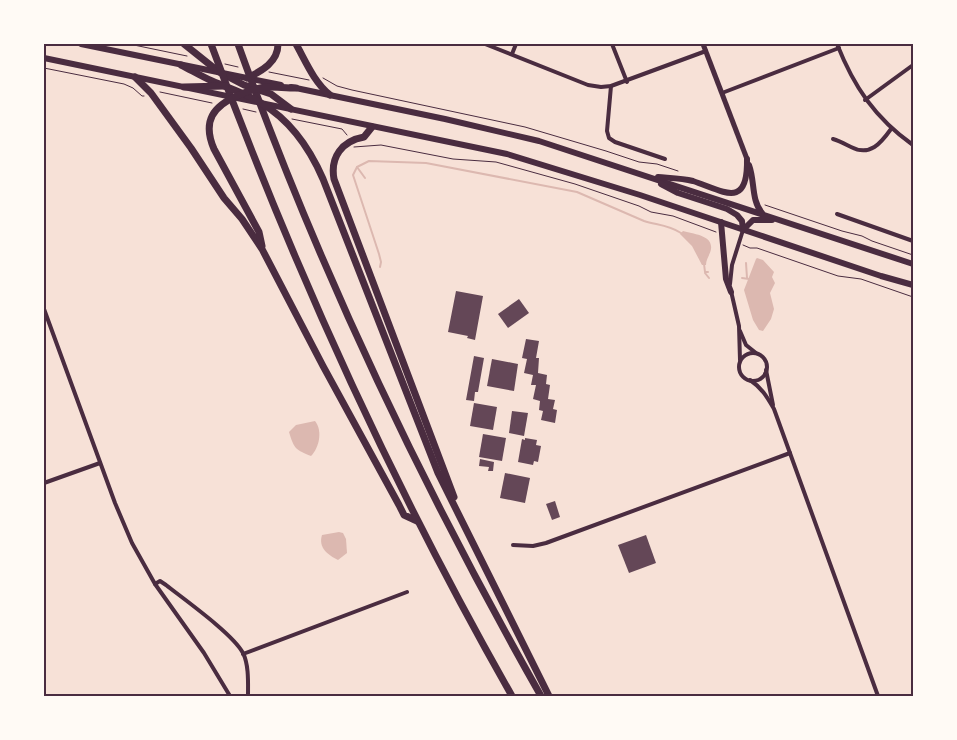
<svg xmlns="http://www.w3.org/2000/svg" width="957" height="740" viewBox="0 0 957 740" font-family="Signika,sans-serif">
<rect width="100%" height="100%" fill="#f7e1d7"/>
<g fill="#dcb8b0">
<path d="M683,231C693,234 713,235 711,249C710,255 706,259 706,265H702L692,246L680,234Z"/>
<path d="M757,258L763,260L774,272L772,277L775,283L770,293L774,309L771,319L763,331L759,330L753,320L744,290L756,259Z"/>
<path d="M315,421C323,431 319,448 311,456C296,450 294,449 289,432L296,425Z"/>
<path d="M339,532L343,533L346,539L347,553L338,560C328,555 318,548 322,535Z"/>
</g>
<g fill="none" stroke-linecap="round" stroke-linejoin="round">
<g stroke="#dcb8b0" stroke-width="2">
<path d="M357,167L365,178"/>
<path d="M746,263L747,278"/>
<path d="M704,264L705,272H708"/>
<path d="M380,267L381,262L379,254L353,175L357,167L369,161L426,163L577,192L644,221C657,225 669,225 681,233"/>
<path d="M705,273L709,278"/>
<path d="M742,278L749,279"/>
</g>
</g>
<g fill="#644757">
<path d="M456,291L483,296L475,340L467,338L468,336L448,332Z"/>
<path d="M519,299L529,313L508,328L498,314Z"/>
<path d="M526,339L539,341L536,358H539L538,373L547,375L546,384L550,385L548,399L555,400L553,409L557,410L555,423L541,420L543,411L539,410L540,401L533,399L536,385H531L533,375L524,373L527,359L522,358Z"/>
<path d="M474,356L484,358L478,392H475L474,401L466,400Z"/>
<path d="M492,359L518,364L514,391L487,386Z"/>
<path d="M474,403L497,407L493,430L470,426Z"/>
<path d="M512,411L528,413L524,436L509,433Z"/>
<path d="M483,434L506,438L502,461L479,457Z"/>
<path d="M525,438L537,440L536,445L541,446L538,462L534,461L533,465L518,462L522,439L525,440Z"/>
<path d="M480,459L494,462L493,471H488L489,467L479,466Z"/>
<path d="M505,473L530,478L525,503L500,498Z"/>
<path d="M555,501L560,517L552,520L546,504Z"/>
<path d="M646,535L656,563L629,573L618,545Z"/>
</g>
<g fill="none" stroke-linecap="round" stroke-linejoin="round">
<g stroke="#4a2c40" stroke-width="1">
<path d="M129,44L187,56"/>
<path d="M225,64L238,67"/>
<path d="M44,68L124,84L133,88L142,96H144"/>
<path d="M269,72L309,80"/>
<path d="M323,78L337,86L352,90L525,127L606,151L639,162L657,164L678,171"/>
<path d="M160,92L212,103"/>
<path d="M243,109L256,112"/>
<path d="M292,119L342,129L347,135"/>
<path d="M354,147L381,145L453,159L496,162L575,184L639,206L651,212L673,216L716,232"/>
<path d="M765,205L842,231L862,236L872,241L913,255"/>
<path d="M743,245L750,248H757L838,276L861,279L913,297"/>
</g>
<g stroke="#4a2c40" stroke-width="4">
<path d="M485,44L588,85L601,87L611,86L706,51"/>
<path d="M612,44L627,82"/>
<path d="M837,44C854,87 875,118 913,145"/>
<path d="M512,54L516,44"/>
<path d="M611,86L607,131L609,138L615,142L665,159"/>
<path d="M722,93L839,48"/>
<path d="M865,100L913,65"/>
<path d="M833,139C840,141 845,144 851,147C870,157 881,143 891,129"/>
<path d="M837,214L913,241"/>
<path d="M730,284L732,265L743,230"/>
<path d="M731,291L739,326L740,360"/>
<path d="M44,309L115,503L132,543L155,584L204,653L230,696"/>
<path d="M740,331L746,345L756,353"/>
<circle cx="753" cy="367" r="14"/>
<path d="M766,370L773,405"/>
<path d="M750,380C762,388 767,397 774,409L878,696"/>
<path d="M44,483L100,463"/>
<path d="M513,545L533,546L546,543L790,453"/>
<path d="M155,584L160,581L166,585C185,600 233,634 243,653C249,665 248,683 248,696"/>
<path d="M243,654L407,592"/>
</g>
<path stroke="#4a2c40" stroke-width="5" d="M703,44L747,159"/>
<g stroke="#4a2c40" stroke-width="6">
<path d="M81,44L281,85"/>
<path d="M44,58L507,154L640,195L881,276L913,285"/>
<path d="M291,87L445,119L539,141L913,264"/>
<path d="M749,165C755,181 751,200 762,213"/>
<path d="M658,177C669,178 682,178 693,181C725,192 748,209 747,159"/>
<path d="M661,184L678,193L727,209L737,215L742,221L743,230"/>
<path d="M721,222L726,279L731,292"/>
<path d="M744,229L753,220H772"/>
</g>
<g stroke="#4a2c40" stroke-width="7">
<path d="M184,44L219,72L244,85L271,94L291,109"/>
<path d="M211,44C294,269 393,487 512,696"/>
<path d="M238,44C319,270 423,488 541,696"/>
<path d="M296,44C306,62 314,82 330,95"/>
<path d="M181,65C191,70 201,76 212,81C228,88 245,93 261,103C290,120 310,149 323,179L438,473L549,696"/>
<path d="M135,77L151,93L191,148L224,198L242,219L262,249L323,366L399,505L404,515L417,521"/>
<path d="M247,78C262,71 278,62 278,44"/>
<path d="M184,87L225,86"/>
<path d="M372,127L364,137C342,141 330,157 334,179L454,497"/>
<path d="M262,246L259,232L214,149C202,121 213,106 239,95C248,91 258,87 269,87C277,87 287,88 296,88"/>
</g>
</g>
<rect width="957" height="740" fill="none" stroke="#fffaf5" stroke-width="90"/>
<rect x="45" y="45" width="867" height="650" fill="none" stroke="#4a2c40" stroke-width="2"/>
</svg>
